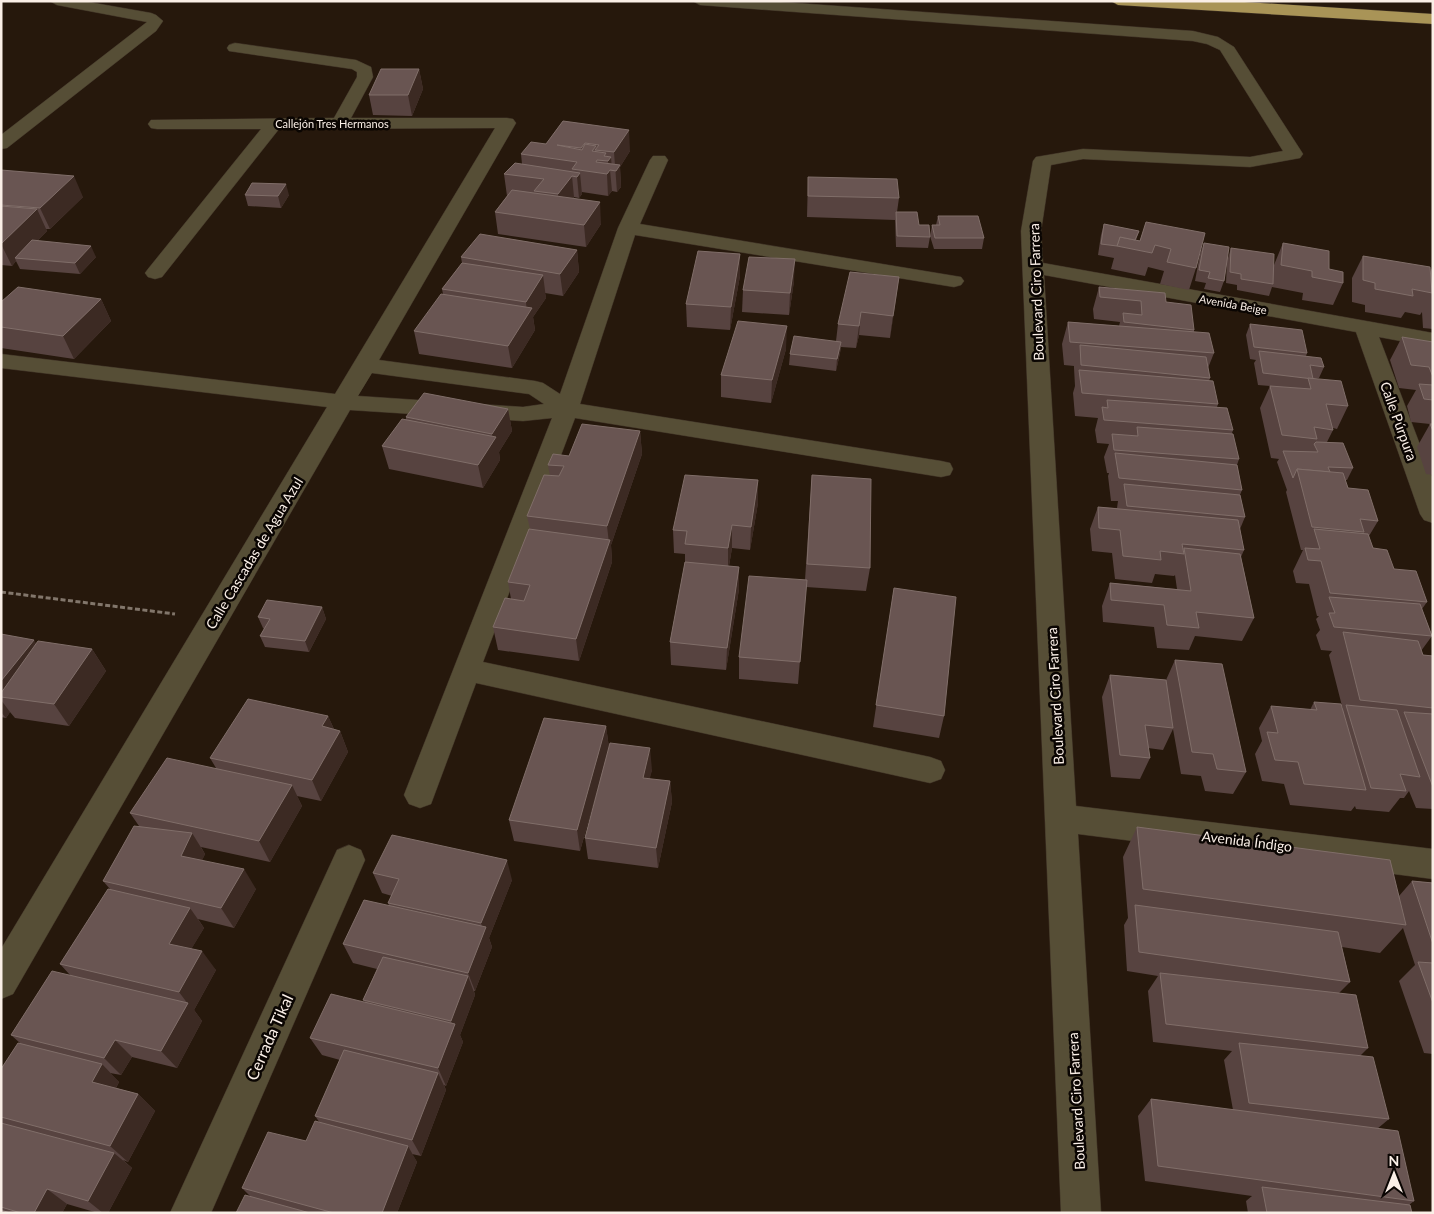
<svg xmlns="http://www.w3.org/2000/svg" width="1434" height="1214" viewBox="0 0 1434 1214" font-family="Lato,sans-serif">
<rect width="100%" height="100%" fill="#26180c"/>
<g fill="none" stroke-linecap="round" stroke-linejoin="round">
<defs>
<g id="minor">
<path d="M50,1H83L151,13L156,15L163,21L156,31L7,148L1,149V135L147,22L57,5Z"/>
<path d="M693,1H767L1193,31L1218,37L1234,47L1303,154L1300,158L1250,167L1083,159L1051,165L1041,231L1043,263L1433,333V347L1379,337L1433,479V523L1424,520L1420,514L1356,332L1044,275L1076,806L1433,849V879L1078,834L1101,1213H1061L1021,231L1033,161L1036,157L1042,156L1083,149L1250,157L1283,151L1220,50L1207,44L1193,41L700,5Z"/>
<path d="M235,43L356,60L371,67L373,77L351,118H507L513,119L516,123L379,360L535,381L543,383L560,394L618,228L650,160L653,156H665L668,160L640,224L961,277L964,281L961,285L954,287L635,235L580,404L941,461L950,463L953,469L950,475L941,477L575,418L483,662L930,757L941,761L945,770L941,779L930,783L476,683L431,804L420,808L409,804L404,795L552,418L523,421L350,410L13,994L1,999V949L327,407L1,368V354L335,394L495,128L279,129L162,277L155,279L148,277L145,273L148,269L261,129H157L151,128L148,124L151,120L334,118L357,77V72L352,69L229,51L227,48L229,45ZM372,373L529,394L544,404L523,407L358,396Z"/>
<path d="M349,845L361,850L365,860L211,1213H170L337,850Z"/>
</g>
<path id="highway" d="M1111,1H1229L1433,14V24L1118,5Z"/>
</defs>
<use href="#minor" stroke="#3f3226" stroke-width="1"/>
<use href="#highway" stroke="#3f3226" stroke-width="1"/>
<path stroke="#82766b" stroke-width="3" stroke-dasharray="5 2.5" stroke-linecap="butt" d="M1,592L175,614"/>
<use href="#minor" fill="#564e36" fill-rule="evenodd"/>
<use href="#highway" fill="#a99457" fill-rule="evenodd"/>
</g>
<g fill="#574340">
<path d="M419,69L423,89L412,116L373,115L369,95Z"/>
<path d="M563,121L630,151L620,167L621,187L617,192L612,191L608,196L582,192V194L579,198L574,197L573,199L601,224L586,247L498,234L495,212L507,196L504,174L522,164L521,154L546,144Z"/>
<path d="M1,170L83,197L50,229H46L47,231L37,241L96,257L80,274L20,269L16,261L12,266L1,265Z"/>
<path d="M808,177L899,198L897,212L919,225L930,237L928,248L896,247L895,220L807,217Z"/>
<path d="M245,195H289L281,208L248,206Z"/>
<path d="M938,216L984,238L982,249H934L930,236L932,225H936Z"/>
<path d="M1146,222L1196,268L1189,290L1160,284L1164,271L1148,267L1145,276L1111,269L1114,258L1098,255L1101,235L1104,224L1139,231L1136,240L1140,241Z"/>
<path d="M1204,243L1228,258L1231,248L1274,269V265L1283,243L1329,269L1343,283L1333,305L1302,300L1303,293L1272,287L1269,296L1237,290V285L1226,283L1227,261L1224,281L1220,292L1204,289L1206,283L1195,281L1200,254Z"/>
<path d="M577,250L579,272L563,296L545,293L546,298L533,317L535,330L512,368L419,354L414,331L443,294L442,289L462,263L461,257Z"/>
<path d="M740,254V276L730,330L687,327L686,304Z"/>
<path d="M1363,256L1430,272L1432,268H1433V329L1423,328L1422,312L1420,315L1405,312L1401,318L1365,312V305L1352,302V278Z"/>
<path d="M899,277L890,338L859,335L856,348L841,347L840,353L836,371L789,365L790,354L836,341L838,324Z"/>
<path d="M794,281L789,315L742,312L743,290Z"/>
<path d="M1099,287L1166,302L1194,330V332L1214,353L1208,368L1210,378L1209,381L1218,404L1217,407L1233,430L1232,433L1239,459L1237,465L1242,490L1240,495L1245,517L1240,529L1244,550L1241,557L1254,618L1242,641L1195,636L1189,650L1157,648L1154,627L1103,622L1102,606L1110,583L1177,589L1175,575L1174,576L1155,574L1152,583L1115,579L1112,553L1092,551L1090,529L1098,507L1117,508L1118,501H1111L1108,476L1109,473H1107L1104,457L1109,444L1097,443L1095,430L1098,418L1075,416L1073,393L1075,386L1074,368V366L1064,365L1062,344L1068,322L1119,326L1120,322L1094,319L1093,309Z"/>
<path d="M101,299L111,321L74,359L1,348V302Z"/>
<path d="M1250,324L1307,353L1306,356L1324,367L1319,378H1313L1348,406L1337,429L1333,428V430L1327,442L1353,468L1347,480H1345L1348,488L1378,521L1369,536L1373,548L1427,602L1422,609L1432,636L1421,651L1423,655L1433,656V809L1416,808L1409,791L1404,798H1400L1389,812L1356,809L1355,806L1351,811L1290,805L1284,784L1262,781L1255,754L1262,741L1259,728L1271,706L1310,710L1314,702L1343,710L1329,655L1332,651L1321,650L1316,635L1320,630L1316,619L1319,616H1317L1309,584L1296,583L1293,571L1303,550H1301L1286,492L1287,490L1277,462L1279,459L1271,458L1260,408L1270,386L1258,385L1254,363L1256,360L1250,359L1246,335Z"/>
<path d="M1402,337L1433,342V475L1426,474L1417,447L1430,424L1411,422L1407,406L1416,390L1399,388L1390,360Z"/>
<path d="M786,349L771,403L721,397V375Z"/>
<path d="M508,409L512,431L499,452L500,460L483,488L389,469L382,446L406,419V417Z"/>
<path d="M640,431L642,454L611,545L612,562L579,661L498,650L493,627L511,599L508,582L530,529L527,516L550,476L548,465L569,456Z"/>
<path d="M812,475L870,568L866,591L806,587L798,684L739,679V657L805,580Z"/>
<path d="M758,480V503L750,550L732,548L729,566L739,567V589L726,670L671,665L670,642L685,562V554L674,553L673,530Z"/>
<path d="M894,588L944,716L939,738L873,727Z"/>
<path d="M322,607L326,619L309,652L265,647L260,636L264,629L263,628L258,617Z"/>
<path d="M1,634L36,644L92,649L106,671L69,726L15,718L10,712L6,718L1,717Z"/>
<path d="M1175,660L1246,772L1233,794L1205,791L1201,776L1181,774L1173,729L1163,750L1148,748L1150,758L1140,779L1111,777L1102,697L1110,675L1166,680Z"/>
<path d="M328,716L334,729L340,731L348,752L321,801L297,796L302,806L270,862L201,847L205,854L202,860L256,889L234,928L198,919L204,928L191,949L216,970L194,1010L202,1021L177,1068L132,1057L121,1075L110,1073L119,1082L116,1088L138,1094L155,1111L128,1162L123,1160L132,1168L108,1213H98L67,1204L62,1213H1V1069L20,1043L11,1035L70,975L60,964L110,889L103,881L139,826L130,813L216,768L210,758Z"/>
<path d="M606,726L609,748L652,770L649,779L670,781L672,802L658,868L588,859L585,838L603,770L580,851L514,841L509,820Z"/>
<path d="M1137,827L1399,896L1412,881L1433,883V1054L1424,1053L1399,981L1415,965L1403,928L1380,953L1342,947L1350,982L1339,993L1368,1048L1360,1056L1389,1119L1377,1129L1414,1201L1409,1205L1412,1213H1248L1246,1201L1252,1196L1145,1181L1138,1116L1151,1099L1233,1110L1224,1060L1232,1051L1153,1042L1148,991L1158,976L1127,971L1124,925L1128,918L1123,857Z"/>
<path d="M373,873L512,880L489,938L492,947L475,991H474L475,995L460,1035L463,1042L446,1086L444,1085L446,1090L421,1156L412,1154L417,1162L397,1213H236L251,1197L242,1188L306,1141L320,1123L315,1116L340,1060L322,1055L310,1038L365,1002L363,1000L377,969L353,963L343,944L389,905L388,903L392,896L382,893Z"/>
</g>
<g fill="#3c2a23">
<path d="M419,69L423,89L412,116L408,95Z"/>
<path d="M629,130L630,151L620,167L621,187L617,192L614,152Z"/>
<path d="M611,157L612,170H610L612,191L608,196L607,174L609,172L608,161Z"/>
<path d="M580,173L582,194L579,198L577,177Z"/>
<path d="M74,176L83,197L50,229L40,208Z"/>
<path d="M572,176L574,197L560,216L558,194Z"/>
<path d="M286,184L289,195L281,208L278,196Z"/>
<path d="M600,202L601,224L586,247L584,225Z"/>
<path d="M37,209L47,231L20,258H15L16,261L12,266L1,244Z"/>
<path d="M91,246L96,257L80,274L75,263Z"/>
<path d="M577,250L579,272L563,296L560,274Z"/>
<path d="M740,254V276L730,330L731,307Z"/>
<path d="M795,259L794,281L789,315L790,293Z"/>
<path d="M543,275L546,298L533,317L535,330L512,368L508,346L527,315L526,302Z"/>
<path d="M899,277L896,300L890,338L893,316Z"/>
<path d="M101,299L111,321L74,359L63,336Z"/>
<path d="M861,312L859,335L856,348L859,326Z"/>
<path d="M787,326L786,349L771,403L772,380Z"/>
<path d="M841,342L840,353L836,371L837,359Z"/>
<path d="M508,409L512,431L499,452L500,460L483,488L478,465L493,442L492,434Z"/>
<path d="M640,431L642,454L611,545L612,562L579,661L576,639L609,543L607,526Z"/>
<path d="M758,480V503L750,550L751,527Z"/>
<path d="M732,525V548L728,571V548Z"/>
<path d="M739,567V589L726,670L727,648Z"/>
<path d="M322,607L326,619L309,652L305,641Z"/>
<path d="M34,640L48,662L1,697V681Z"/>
<path d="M92,649L106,671L69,726L54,704Z"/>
<path d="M1,700L10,712L6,718L1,712Z"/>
<path d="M328,716L337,736L340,731L348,752L321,801L312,780L322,726Z"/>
<path d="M606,726L609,748L580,851L577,830Z"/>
<path d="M650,748L652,770L645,799L643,778Z"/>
<path d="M670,781L672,802L658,868L656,848Z"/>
<path d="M292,785L302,806L270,862L259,841Z"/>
<path d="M192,833L205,854L195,876L181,856Z"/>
<path d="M507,860L512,880L489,938L492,947L475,991L468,973L484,933L481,923Z"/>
<path d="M244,869L256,889L234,928L221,908Z"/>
<path d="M190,908L204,928L183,963L169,944Z"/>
<path d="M202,951L216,970L194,1010L202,1021L177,1068L161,1051L188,1004L179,992Z"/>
<path d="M468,976L475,995L460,1035L463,1042L446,1086L438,1068L454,1028L451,1021Z"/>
<path d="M115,1040L132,1057L121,1075L104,1058Z"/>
<path d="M102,1064L119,1082L110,1099L92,1082Z"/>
<path d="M438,1073L446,1090L421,1156L412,1140Z"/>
<path d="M138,1094L155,1111L128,1162L110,1146Z"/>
<path d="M408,1146L417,1162L397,1213H382Z"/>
<path d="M114,1153L132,1168L108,1213H103L88,1201Z"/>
<path d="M47,1189L67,1204L62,1213H34Z"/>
</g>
<g fill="#695552" stroke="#806e69">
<path d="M381,69H419L408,95H369Z"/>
<path d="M563,121L629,130L614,152L595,150L599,145L585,143L581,148L557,145L582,150L585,144L596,146L592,151L606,153L604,156L611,157L608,161L597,160L596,162L620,165L616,171L610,170L607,174L572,169L577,162L521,154L531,142L546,144Z"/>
<path d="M515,163L580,173L577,177L572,176L558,194L534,191L544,179L504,174Z"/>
<path d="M1,170L74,176L40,208L1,205Z"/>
<path d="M808,177L897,179L899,198L808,196Z"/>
<path d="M252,183L286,184L278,196L245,195Z"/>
<path d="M512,190L600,202L584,225L495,212Z"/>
<path d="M1,206L37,209L1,244Z"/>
<path d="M896,212H917L919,225H929L930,237L897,236Z"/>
<path d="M938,216H978L984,238H935L932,225H940Z"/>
<path d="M1146,222L1205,233L1196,268L1167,262L1171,249L1155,245L1152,253L1117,246L1120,237L1140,241Z"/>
<path d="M1104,224L1139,231L1135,240L1120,237L1117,246L1101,244Z"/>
<path d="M480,234L577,250L560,274L461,257Z"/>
<path d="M32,240L91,246L75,263L15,258Z"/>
<path d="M1204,243L1229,247L1224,281L1208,278L1210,272L1199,270Z"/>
<path d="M1283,243L1329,251V269L1343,272V283L1312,277V271L1281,265Z"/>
<path d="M1231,248L1274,254L1273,284L1241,279V274L1230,272Z"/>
<path d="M698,251L740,254L731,307L686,304Z"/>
<path d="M1363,256L1430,267L1432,293L1412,289L1413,296L1375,289V283L1363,280Z"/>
<path d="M749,257L795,259L790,293L743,290Z"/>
<path d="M462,263L543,275L526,302L442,289Z"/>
<path d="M850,272L899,277L893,316L861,312L859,326L838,324Z"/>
<path d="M18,287L101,299L63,336L1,327V302Z"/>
<path d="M1099,287L1165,293L1166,302L1191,305L1194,330L1124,322L1123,313L1142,315L1141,301L1100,297Z"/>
<path d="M441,294L532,308L508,346L414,331Z"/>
<path d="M738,321L787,326L772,380L721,375Z"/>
<path d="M1068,322L1209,333L1214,353L1070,342Z"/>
<path d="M1250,324L1302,330L1307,353L1254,347Z"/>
<path d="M794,336L841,342L837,359L790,354Z"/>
<path d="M1402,337L1433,342V377L1429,367L1411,365Z"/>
<path d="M1080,345L1206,357L1210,378L1081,365Z"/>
<path d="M1259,351L1321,358L1324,367L1310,365L1313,379L1263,373Z"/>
<path d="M1079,370L1213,381L1218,404L1082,393Z"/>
<path d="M1308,378L1341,381L1348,406L1326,404L1333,430L1314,427L1317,439L1282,435L1270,386L1311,389Z"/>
<path d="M1419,384L1433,385V400L1424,399Z"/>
<path d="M424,393L508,409L492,434L406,417Z"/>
<path d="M1107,400L1227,408L1233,430L1104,420L1102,407L1108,408Z"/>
<path d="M402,419L496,437L478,465L382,446Z"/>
<path d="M582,424L640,431L607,526L527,516L544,475L559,476L564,466L548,465L553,454L569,456Z"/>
<path d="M1430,424H1433V431Z"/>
<path d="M1137,427L1233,434L1239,459L1114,450L1112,434L1138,436Z"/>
<path d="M1316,442L1343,443L1353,468L1328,467L1330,472L1297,469L1293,478L1283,451L1318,452L1314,444Z"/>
<path d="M1115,453L1237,465L1242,490L1119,478Z"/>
<path d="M1297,469L1343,473L1348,488L1368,490L1378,521L1360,519L1364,532L1312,527Z"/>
<path d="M685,475L758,480L751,527L732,525L728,548L685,544L687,531L673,530Z"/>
<path d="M812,475L871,479L870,568L807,564Z"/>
<path d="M1124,484L1240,495L1245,517L1127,506Z"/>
<path d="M1098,507L1238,520L1244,550L1182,544L1184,554L1160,551L1161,560L1123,556L1120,530L1099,528Z"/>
<path d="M529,529L610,540L576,639L493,627L505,598L524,601L530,585L508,582Z"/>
<path d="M1314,529L1368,534L1373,548L1387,550L1394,569L1416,571L1427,602L1330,593L1321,561L1308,560L1305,548L1320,549Z"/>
<path d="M1184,548L1240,554L1254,618L1196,612L1199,628L1167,625L1164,605L1111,600L1110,583L1191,591Z"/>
<path d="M685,562L739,567L727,648L670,642Z"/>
<path d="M749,576L807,580L800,662L739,657Z"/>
<path d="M894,588L956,597L944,716L876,705Z"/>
<path d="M1329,597L1420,604L1432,636L1334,627L1329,613H1335Z"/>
<path d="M267,600L322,607L305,641L260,636L270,619L258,617Z"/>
<path d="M1343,632L1418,641L1423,655L1433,656V708L1360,700Z"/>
<path d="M1,634L34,640L1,681Z"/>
<path d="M38,641L92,649L54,704L1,697V693Z"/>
<path d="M1175,660L1222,664L1246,772L1217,769L1213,754L1192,752Z"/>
<path d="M1110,675L1166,680L1173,728L1145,725L1150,758L1120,755Z"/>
<path d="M248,699L328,716L322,726L340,731L312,780L210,758Z"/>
<path d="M1314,702L1341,704L1366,790L1304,784L1298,762L1275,760L1267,732L1278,733L1271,706L1317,710Z"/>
<path d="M1346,705L1397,710L1420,777L1400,774L1406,791L1371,788Z"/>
<path d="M1404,712L1433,714V787Z"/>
<path d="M544,718L606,726L577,830L509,820Z"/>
<path d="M610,743L650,748L643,778L670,781L656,848L585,838Z"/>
<path d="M167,758L292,785L259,841L130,813Z"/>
<path d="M134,826L192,833L181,856L244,869L221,908L103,881Z"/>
<path d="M1137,827L1390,860L1406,925L1143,889Z"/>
<path d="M392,835L507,860L481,923L388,903L399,879L373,873Z"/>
<path d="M1412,881L1433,883V944Z"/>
<path d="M108,889L190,908L169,944L202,951L179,992L60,964Z"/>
<path d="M364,900L486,927L468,973L343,944Z"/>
<path d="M1135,905L1338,932L1350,982L1139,952Z"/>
<path d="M383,957L468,976L451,1021L363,1000Z"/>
<path d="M1418,962L1433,963V1003Z"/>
<path d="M52,971L188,1003L161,1051L115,1040L104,1058L11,1035Z"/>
<path d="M1160,973L1356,995L1368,1048L1166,1024Z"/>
<path d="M331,994L455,1024L438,1068L310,1038Z"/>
<path d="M18,1043L102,1064L92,1082L138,1094L110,1146L1,1117V1069Z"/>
<path d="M1239,1043L1373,1057L1389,1119L1249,1103Z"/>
<path d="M344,1050L438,1073L412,1140L315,1116Z"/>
<path d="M1151,1099L1398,1131L1414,1201L1158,1166Z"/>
<path d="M315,1121L408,1146L382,1213H334L242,1188L268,1132L306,1141Z"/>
<path d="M1,1123L114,1153L88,1201L47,1189L34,1213H21L1,1207Z"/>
<path d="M1262,1187L1410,1205L1412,1213H1267Z"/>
<path d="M245,1195L310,1213H236Z"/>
<path d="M1,1210L10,1213H1Z"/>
</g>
<g text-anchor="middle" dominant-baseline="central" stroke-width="5" stroke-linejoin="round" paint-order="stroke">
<g font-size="11" fill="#faefe7" stroke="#0a0502">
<text x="332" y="123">Callejón Tres Hermanos</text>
<text transform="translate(1233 304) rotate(10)">Avenida Beige</text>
</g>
<g font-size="14" fill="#faefe7" stroke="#0a0502">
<text transform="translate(1036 292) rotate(-92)">Boulevard Ciro Farrera</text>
<text transform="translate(1399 421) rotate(70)">Calle Púrpura</text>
<text transform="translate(254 553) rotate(-59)">Calle Cascadas de Agua Azul</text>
<text transform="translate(1055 696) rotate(-93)">Boulevard Ciro Farrera</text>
<text transform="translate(1247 841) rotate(7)">Avenida Índigo</text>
<text transform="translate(1076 1101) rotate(-93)">Boulevard Ciro Farrera</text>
</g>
<g font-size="16" fill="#faefe7" stroke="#0a0502">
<text transform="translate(269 1037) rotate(-66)">Cerrada Tikal</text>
</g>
</g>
<rect width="1434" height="1214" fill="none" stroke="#faefe7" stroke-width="5"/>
<g transform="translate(1394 1174)" stroke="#0a0502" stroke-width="4" paint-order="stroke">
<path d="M0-4L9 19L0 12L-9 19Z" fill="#faefe7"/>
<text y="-8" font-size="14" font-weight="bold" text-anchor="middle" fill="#faefe7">N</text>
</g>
</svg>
